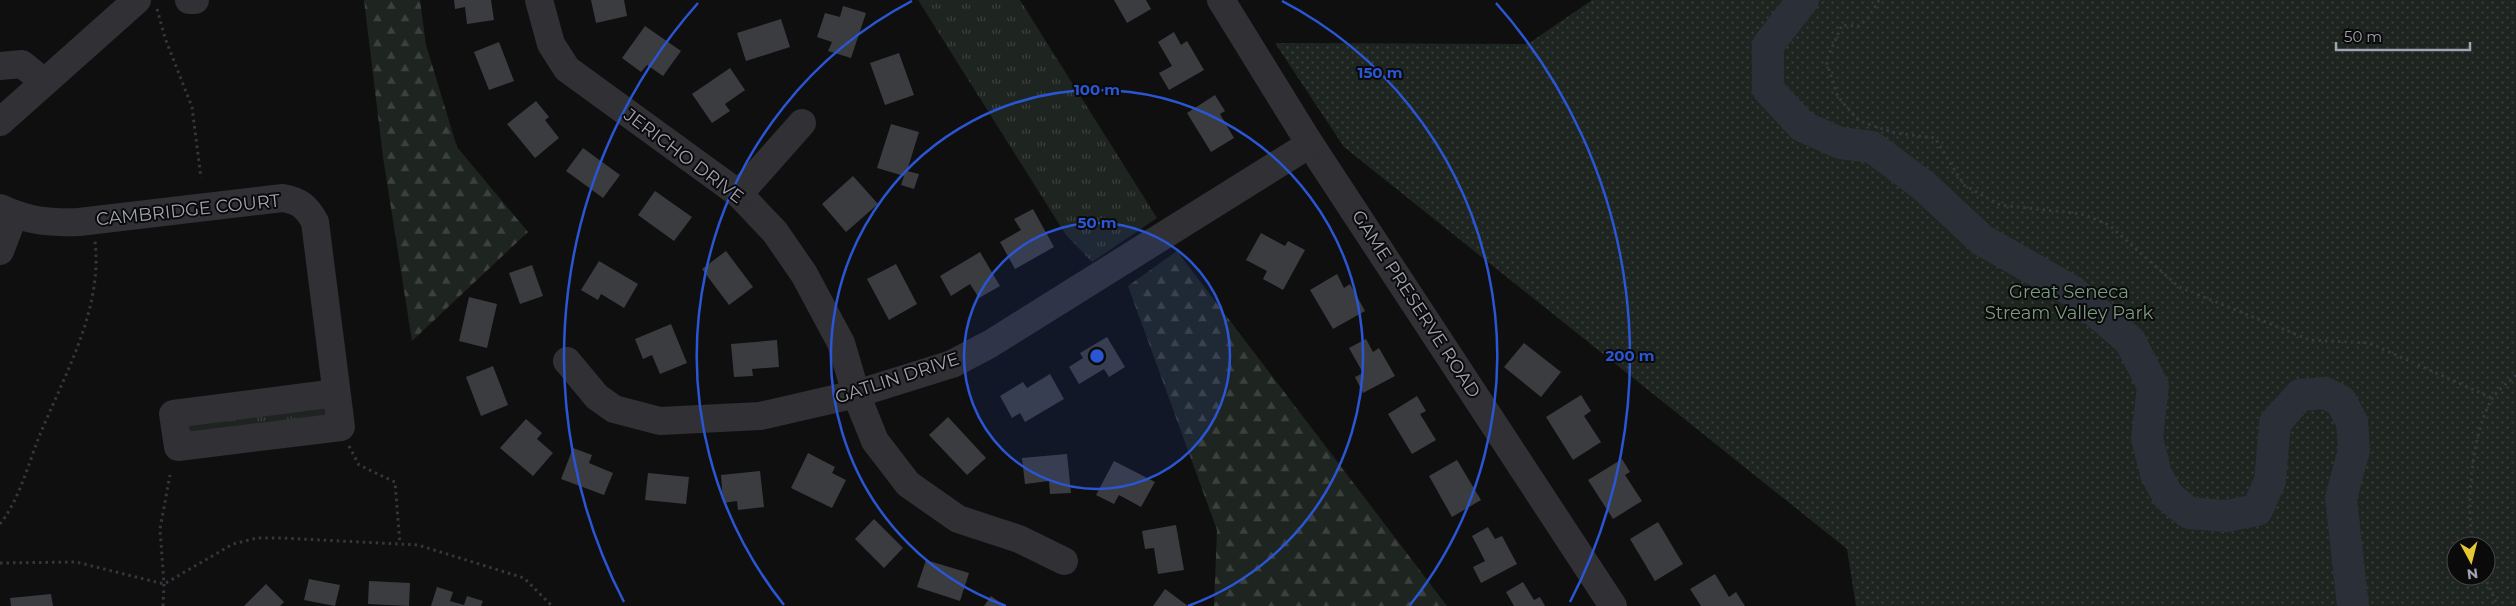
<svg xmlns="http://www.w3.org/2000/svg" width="2516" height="606" viewBox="0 0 2516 606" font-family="Montserrat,sans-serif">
<defs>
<pattern id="grass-tufts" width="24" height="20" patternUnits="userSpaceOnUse" patternTransform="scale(1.25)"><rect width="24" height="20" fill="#1e241f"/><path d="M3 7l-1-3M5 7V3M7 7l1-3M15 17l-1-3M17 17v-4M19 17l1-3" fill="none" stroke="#3c413d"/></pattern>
<pattern id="forest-firs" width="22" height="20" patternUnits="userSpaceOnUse" patternTransform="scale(1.25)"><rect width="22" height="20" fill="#1e241f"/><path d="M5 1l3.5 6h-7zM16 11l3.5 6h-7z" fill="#3c413d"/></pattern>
<pattern id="park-dots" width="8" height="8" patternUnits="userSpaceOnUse" patternTransform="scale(1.25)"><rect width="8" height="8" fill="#1e241f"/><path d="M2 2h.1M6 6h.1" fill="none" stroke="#3c413d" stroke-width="1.8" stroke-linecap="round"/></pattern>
</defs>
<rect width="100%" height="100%" fill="#0f0f10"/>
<g fill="url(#grass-tufts)">
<path d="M918,0H1020L1157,218L1092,262L1066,235Z"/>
<path d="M324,405L330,415L191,437L185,425Z"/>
</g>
<g fill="url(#forest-firs)">
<path d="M364,0H420L426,45L457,147L528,232L412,341L383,157Z"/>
<path d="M1177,251L1447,606H1214L1217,530L1128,286Z"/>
</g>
<path fill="url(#park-dots)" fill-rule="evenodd" d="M1592,0H2516V606H1856L1847,549L1344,147L1275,43L1528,44ZM2456,546H2486V576H2456Z"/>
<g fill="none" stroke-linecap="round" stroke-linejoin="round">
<path stroke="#2a2f38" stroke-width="32" d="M1803,0L1768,45V89L1802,126L1840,143L1872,147L1924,186L1982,240L2072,291L2130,341L2153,386L2147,438L2156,474L2168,496L2189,513L2226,516L2257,510L2270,481L2275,423L2300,395L2325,393L2341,401L2352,422L2354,450L2341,498L2353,606"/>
</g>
<g fill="#3b3c40">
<path d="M454,0H491L494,20L467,24L465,7L455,9Z"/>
<path d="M591,0H624L627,16L596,23Z"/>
<path d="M1114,0H1146L1151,9L1127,23Z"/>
<path d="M843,6L866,13L851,58L828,51L832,42L817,37L825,13L840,17Z"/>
<path d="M781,19L790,47L746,61L737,33Z"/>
<path d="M645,26L681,51L663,76L647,65L641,72L622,58Z"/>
<path d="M1174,32L1181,45L1187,41L1204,70L1169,90L1159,73L1172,66L1158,42Z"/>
<path d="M499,42L514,81L489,90L474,52Z"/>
<path d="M899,53L914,95L885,105L870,63Z"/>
<path d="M730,68L745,90L725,104L730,111L712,123L692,94Z"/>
<path d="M1215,95L1225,111L1220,114L1234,138L1211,152L1187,113Z"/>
<path d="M536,101L549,117L545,120L559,138L535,158L507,124Z"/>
<path d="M891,124L919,132L907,171L919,174L914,189L901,185L904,176L877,168Z"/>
<path d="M583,148L620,175L603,198L566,171Z"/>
<path d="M853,176L878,204L846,232L822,204Z"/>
<path d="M655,191L692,217L674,241L638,215Z"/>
<path d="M1033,209L1054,247L1015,269L1000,242L1021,230L1014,219Z"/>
<path d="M1261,233L1285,246L1288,241L1305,250L1283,290L1263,279L1267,271L1246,260Z"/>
<path d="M726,251L753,287L729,305L702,269Z"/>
<path d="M980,252L1000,286L979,298L970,284L951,296L940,276Z"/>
<path d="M599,261L638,284L624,308L601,294L598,300L581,290Z"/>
<path d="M896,264L917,304L889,320L867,279Z"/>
<path d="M532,265L543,296L520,304L509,273Z"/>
<path d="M1337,274L1344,288L1350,284L1365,311L1333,329L1310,290Z"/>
<path d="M469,297L497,304L487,348L459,341Z"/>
<path d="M671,324L687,363L660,374L652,355L643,359L635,339Z"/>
<path d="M1107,337L1125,367L1109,377L1104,369L1079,384L1069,367L1083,358L1080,353Z"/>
<path d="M1366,339L1373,352L1379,348L1395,376L1363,393L1355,377L1363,373L1349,348Z"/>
<path d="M777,340L779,367L752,369L753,376L734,377L731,344Z"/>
<path d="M1524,343L1561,372L1541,397L1504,367Z"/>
<path d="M493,366L508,405L481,416L466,377Z"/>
<path d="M1050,374L1064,399L1025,422L1020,413L1012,418L1000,396L1023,382L1027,388Z"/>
<path d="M1581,395L1591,411L1584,416L1601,442L1573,460L1546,417Z"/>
<path d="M1417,396L1426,411L1420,414L1436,440L1412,454L1388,414Z"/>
<path d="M948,417L986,458L967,475L929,435Z"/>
<path d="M526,419L542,433L537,439L553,453L533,476L500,448Z"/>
<path d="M573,448L592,455L589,463L613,473L604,495L561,479Z"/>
<path d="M808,453L835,467L832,473L846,480L832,508L791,488Z"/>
<path d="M1067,454L1071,493L1050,494L1049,481L1025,484L1022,458Z"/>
<path d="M1622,459L1630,472L1625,475L1642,501L1613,519L1588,480Z"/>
<path d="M1457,460L1481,500L1452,517L1429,476Z"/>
<path d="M1114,461L1155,482L1141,507L1119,495L1114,504L1096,495Z"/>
<path d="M760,471L764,507L738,510L737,501L723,503L721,475Z"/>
<path d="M648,473L689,477L686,504L645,500Z"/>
<path d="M874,519L903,548L884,568L855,539Z"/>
<path d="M1658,522L1683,564L1655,581L1630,539Z"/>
<path d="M1176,525L1184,570L1158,574L1154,548L1145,549L1142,531Z"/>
<path d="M1488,527L1495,539L1502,536L1517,564L1481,583L1473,567L1485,561L1472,536Z"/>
<path d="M926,560L969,573L960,601L917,587Z"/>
<path d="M1715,574L1729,597L1736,592L1745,606H1701L1690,589Z"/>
<path d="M309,579L340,585L335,606L304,600Z"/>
<path d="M369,581L410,583L409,606L368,604Z"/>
<path d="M1523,582L1534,600L1540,597L1545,606H1514L1506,592Z"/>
<path d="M266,584L284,602L280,606H244Z"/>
<path d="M437,587L453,592L450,601L464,605L467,596L483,601L481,606H431Z"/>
<path d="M1165,589L1188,606H1153Z"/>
<path d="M51,594L53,606H11L10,598Z"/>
<path d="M991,596L1005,606H984Z"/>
</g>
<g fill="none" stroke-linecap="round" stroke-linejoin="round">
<g stroke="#36373c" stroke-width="3" stroke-dasharray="2.5 4" stroke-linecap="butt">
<path d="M1879,0L1869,17L1859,26L1842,25L1826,61L1838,97L1859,121L1895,133L1935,138L1964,185L2000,205L2082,214L2109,225L2179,287L2310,340L2369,343L2492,398"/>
<path d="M157,9L165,38L192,107L201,178"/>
<path d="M349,446L359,465L395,482L400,544"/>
<path d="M0,524C19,500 28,465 39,437C64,375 103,310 95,241"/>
<path d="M2473,546C2466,505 2471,435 2492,399C2497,390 2509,382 2516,375"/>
<path d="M0,563L76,562L164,584L233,544L257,538H282L418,545L524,578L552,606"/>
<path d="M2484,576L2498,606"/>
<path d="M163,606L164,584L160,529L170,475"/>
</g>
<g stroke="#303035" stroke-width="28">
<path d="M189,0H195"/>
<path d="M539,0L551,44L567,69L739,194L775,232L804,274L841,343L856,394L875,441L908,484L958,519L1019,539L1064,561"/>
<path d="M1221,0L1310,144L1613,606"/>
<path d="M0,66L22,64L44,82"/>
<path d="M0,122L137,0"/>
<path d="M739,194L802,123"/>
<path d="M0,208C28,221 48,223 79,222L283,198C300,201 307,207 315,222L341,427L178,447L173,414L336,393"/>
<path d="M0,251L14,215"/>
<path d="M567,361L597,397L614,409L660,421L760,416L856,394L952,364L990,344L1310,144"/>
</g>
</g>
<circle cx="1097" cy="356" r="133" fill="#2a56d4" fill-opacity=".12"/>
<g fill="none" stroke="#2a56d4" stroke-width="2.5">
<circle cx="1097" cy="356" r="133"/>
<path d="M1006 606A266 266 0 1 1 1188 606"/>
<path d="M784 605A400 400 0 0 1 912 1M1282 1A400 400 0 0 1 1410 605"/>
<path d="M624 602A533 533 0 0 1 698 3M1496 3A533 533 0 0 1 1570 602"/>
</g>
<g text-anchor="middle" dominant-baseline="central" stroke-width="4" stroke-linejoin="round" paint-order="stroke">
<g font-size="18" fill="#a1a3b0" stroke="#0a0a0b">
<text transform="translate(684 156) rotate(37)">JERICHO DRIVE</text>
<text transform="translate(188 210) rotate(-6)">CAMBRIDGE COURT</text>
<text transform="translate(1416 304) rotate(57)">GAME PRESERVE ROAD</text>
<text transform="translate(897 378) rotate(-18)">GATLIN DRIVE</text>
</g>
<g font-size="18" fill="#799b80" stroke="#0a0a0b">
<text x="2069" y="292">Great Seneca<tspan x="2069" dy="21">Stream Valley Park</tspan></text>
</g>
</g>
<circle cx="1097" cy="356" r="8" fill="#2a56d4" stroke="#0a0a0b" stroke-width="2.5"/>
<g font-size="15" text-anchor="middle" font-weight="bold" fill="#2a56d4" stroke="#0a0a0b" stroke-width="4" stroke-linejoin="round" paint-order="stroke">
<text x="1380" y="78">150 m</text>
<text x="1097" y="95">100 m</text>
<text x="1097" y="228">50 m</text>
<text x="1630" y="361">200 m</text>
</g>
<g transform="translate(2471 561) rotate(173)"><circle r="24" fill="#0a0a0b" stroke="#46474d"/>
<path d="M0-4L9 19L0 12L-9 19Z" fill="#e5c732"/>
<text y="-8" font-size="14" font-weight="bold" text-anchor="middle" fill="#a1a3b0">N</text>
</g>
<path d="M2336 42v8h134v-8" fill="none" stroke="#a1a3b0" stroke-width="2.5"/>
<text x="2344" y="42" font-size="15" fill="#a1a3b0" stroke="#0a0a0b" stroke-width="4" paint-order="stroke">50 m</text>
</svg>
